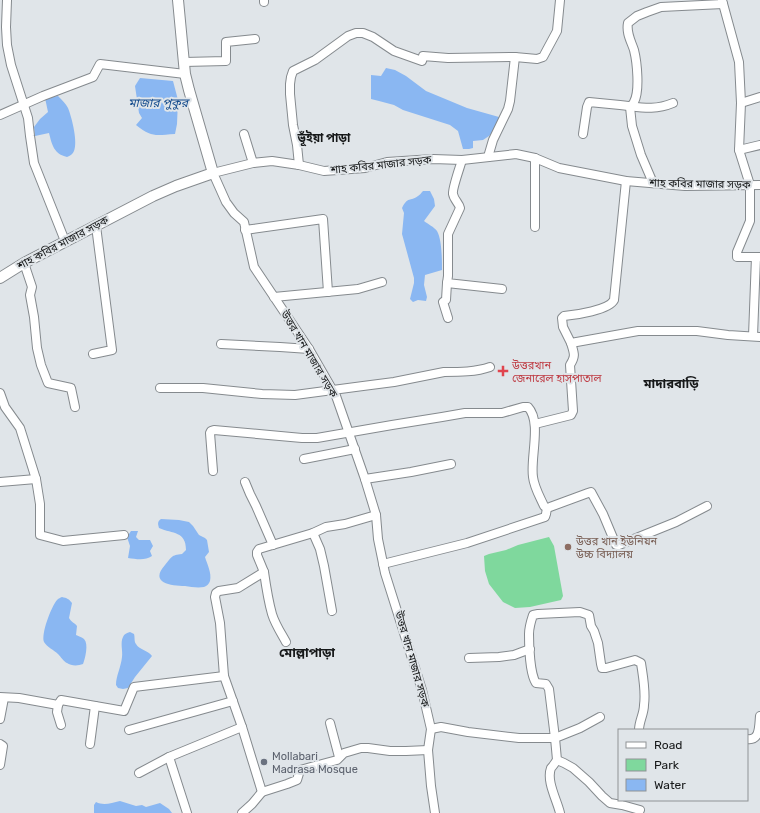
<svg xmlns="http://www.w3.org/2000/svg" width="760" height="813" viewBox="0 0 760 813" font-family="Rubik,'Noto Sans Bengali',sans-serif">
<rect width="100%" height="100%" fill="#e0e5e9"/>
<path fill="#7fd89d" d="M549,537L554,546L563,596L561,600L530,607L515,608L503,602L489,584L485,571L484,556L489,554L506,550L518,545Z"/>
<g fill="#8ab7f2">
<path d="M386,68L395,70L406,76L426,91L467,108L499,117L500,123L489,136L483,140L473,141V148L469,149H463L458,131L450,125L403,110L394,105L379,101L371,99V75L381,76Z"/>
<path d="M140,78L173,81L178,100L177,124L175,134C156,135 152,138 136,125L142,118L139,113L135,86Z"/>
<path d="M58,96C62,100 66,104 68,108C72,118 78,142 74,151C73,154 70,156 67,157C54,154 52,145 49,133L35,136L34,127L40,119L48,112L45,98Z"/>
<path d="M423,191H430L434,199L435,206L424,221C428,224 434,227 437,231C442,239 442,261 442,270L425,275L424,285L427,297L426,301L418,300L413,302L410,299L414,283V278L402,234L404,213L402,208C408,196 410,202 418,196C420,195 421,193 423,191Z"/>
<path d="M161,519L179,520L189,522L193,526L199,535L205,538L207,540L209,552L205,557C207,564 212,573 210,581C209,584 207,586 204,587C198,588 191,587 185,586C171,586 149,583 165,565C172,557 171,555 182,554L186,550C186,531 173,534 159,528C158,524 157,522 161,519Z"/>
<path d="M131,531H138L136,537L139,540H150L153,546L150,551L152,556C145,561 136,559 128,558L130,546L127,537Z"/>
<path d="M62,597C67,598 69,599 72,603L69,618C71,622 75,623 77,626L76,635C78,636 82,637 84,639C89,644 85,659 83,664C78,666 71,666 67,663C64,662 61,657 58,654C54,650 47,647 44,642C41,634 51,607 57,600C59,598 60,598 62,597Z"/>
<path d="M130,632L134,634C135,637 134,642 136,644C139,650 148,650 152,656L135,677L128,688L123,689L118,688L116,685C116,676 121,667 122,657C123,651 120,643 123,637C124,634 127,633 130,632Z"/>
<path d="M120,801L136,806L142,805L146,807L160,803L169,809L172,813H94V805L96,802C104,806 111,803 120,801Z"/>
</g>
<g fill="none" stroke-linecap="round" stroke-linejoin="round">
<defs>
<g id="minor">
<path d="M7,0L6,27L7,45L11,65L28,118L30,136L34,163L65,241"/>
<path d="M264,0V2"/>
<path d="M722,0L739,62L741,103L739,150L750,185V221L737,252V257H760"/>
<path d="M184,62L226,61V42L255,39"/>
<path d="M741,103L760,97"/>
<path d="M0,115L43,96L93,77L100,64L185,74"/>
<path d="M244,134L253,163"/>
<path d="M583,134L587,107L589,102C599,103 610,104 620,105C640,107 654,111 673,103"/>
<path d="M739,150L760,145"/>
<path d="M488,157L493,140L508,109L510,101L515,57"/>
<path d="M462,160C460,167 452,189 453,194C454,200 459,203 460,208L448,234V276L447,283L502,289"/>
<path d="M299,165L297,145L293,125L290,94V84L291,77L293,71L315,60L348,36L356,33H363L373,37L394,51L422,61L423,56L448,58L515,57L537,59L543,57L557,31L560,0"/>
<path d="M626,181L614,300C609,310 576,315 564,316L562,318L563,327L571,343L638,331H697L728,335L760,337"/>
<path d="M653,183L641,155L632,126L630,107C631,106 633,104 634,102C640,91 637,62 634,50C631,41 626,33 628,23L637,16L647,12L661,7L723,4"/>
<path d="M535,227V158"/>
<path d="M245,230L323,219L328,292"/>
<path d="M24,263L32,287L30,295L34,317L37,348L41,365L48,383L71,388L75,407"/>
<path d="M447,283L446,300L443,302L448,318"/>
<path d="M274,297L358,289L382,282"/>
<path d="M753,336L756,257"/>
<path d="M221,344L280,347L309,349"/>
<path d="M93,354L112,350L96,226"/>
<path d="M160,388H203L262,394L295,395L363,386L394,382L444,372C459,372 476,372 490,367"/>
<path d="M0,393L5,407L20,428L36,479L40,504V535L63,541L124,535"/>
<path d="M535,424L571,415L573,411L570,365C576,356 574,353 571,343"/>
<path d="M304,459L355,449"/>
<path d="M213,471L210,433L211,431L214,430L302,438H317L392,425L442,417L465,413H502L523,407H528C542,422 530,458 533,477C534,487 540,497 544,506L547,508L550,507L588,493L591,492L603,514L616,545H619L676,522L707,506"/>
<path d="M365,479L411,472L451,464"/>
<path d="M0,482L36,479"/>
<path d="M245,482L250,494L256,506L273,545"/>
<path d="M376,515L345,524L326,527L313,533L259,549L257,552V555L264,572L238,588L219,591L216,593L215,597L220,623L224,676L242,727L262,792L287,784L297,780L300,770L337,760L344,753L361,748H368L390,751H406L428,750"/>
<path d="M313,533L320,549L324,566L332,611"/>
<path d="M383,564L467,543L545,517L546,514L547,508"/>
<path d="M264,572C266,586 268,600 272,614C275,624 281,633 286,642"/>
<path d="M469,658L499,657L514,655L530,649"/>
<path d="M0,697L19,698L58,705L61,700L124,711L134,687L224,676"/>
<path d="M58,705L57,712L61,725"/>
<path d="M600,717L580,728L555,738L557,760L564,763L573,768L589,782L602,796L610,803L622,805L640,810"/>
<path d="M0,719L4,698"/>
<path d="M330,723L339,757"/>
<path d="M431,729L441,727L468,732L519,738H555L549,689L546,684L536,683C530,674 529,646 529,634C529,628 531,621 533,615L538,614L580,612L589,615L591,626L594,631L598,643L601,664L602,668H606L635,660L641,663C643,677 646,691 644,705C644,714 639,721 639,730"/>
<path d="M129,730L233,701"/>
<path d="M747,739C760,741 759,727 760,716"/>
<path d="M0,744L3,746L0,765"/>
<path d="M90,744L95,706"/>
<path d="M557,760C555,763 553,766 551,768C546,781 557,800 560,813"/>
<path d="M139,773L169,757"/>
<path d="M187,813L169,757L242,727"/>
<path d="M242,813L252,804L262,792"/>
<path d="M435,813L431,786L428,750L431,729L422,690L385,573L378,539L376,515L365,479L336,396L309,349L254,267L244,222L234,213L226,202L213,173L253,163L272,161L299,165L324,171L365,168L387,162L433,159L462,160L516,154L535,158L559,168L626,181L685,186L760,185"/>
</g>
<path id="major" d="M0,278L24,263L153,196L176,186L213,173L189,90L185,74L178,0"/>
</defs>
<use href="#minor" stroke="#858a8e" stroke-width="10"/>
<use href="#major" stroke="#858a8e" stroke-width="12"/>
<use href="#minor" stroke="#fff" stroke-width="8"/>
<use href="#major" stroke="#fff" stroke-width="10"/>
</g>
<path fill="#e0444e" stroke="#e0e5e9" stroke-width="1.5" d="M501 365h4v4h4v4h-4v4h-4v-4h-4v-4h4z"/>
<circle fill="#8d6e63" stroke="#e0e5e9" stroke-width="1.5" cx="568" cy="547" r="4"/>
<circle fill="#6b7280" stroke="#e0e5e9" stroke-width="1.5" cx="264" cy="762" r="4"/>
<g text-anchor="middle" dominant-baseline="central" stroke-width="4" stroke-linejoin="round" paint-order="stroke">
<g font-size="11" fill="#161819" stroke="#e0e5e9">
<text transform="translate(381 165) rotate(-6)">শাহ কবির মাজার সড়ক</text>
<text transform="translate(700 184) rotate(1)">শাহ কবির মাজার সড়ক</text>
<text transform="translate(63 243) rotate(-28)">শাহ কবির মাজার সড়ক</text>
<text transform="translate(309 354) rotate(59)">উত্তর খান মাজার সড়ক</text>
<text transform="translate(412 659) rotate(74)">উত্তর খান মাজার সড়ক</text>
</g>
<g font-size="11" fill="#be3a42" stroke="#e0e5e9" text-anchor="start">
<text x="512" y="365">উত্তরখান<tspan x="512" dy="13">জেনারেল হাসপাতাল</tspan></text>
</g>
<g font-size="11" fill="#785e54" stroke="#e0e5e9" text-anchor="start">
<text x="576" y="541">উত্তর খান ইউনিয়ন<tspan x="576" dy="13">উচ্চ বিদ্যালয়</tspan></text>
</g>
<g font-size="11" fill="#5b616d" stroke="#e0e5e9" text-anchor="start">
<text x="272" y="756">Mollabari<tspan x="272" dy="13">Madrasa Mosque</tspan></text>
</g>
<g font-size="12" font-style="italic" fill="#164d8e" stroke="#e0e5e9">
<text x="158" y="103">মাজার পুকুর</text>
</g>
<g font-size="12" font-weight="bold" fill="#161819" stroke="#e0e5e9">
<text x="324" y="138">ভূঁইয়া পাড়া</text>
</g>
<g font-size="13" font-weight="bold" fill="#161819" stroke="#e0e5e9">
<text x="671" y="383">মাদারবাড়ি</text>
<text x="307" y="652">মোল্লাপাড়া</text>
</g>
</g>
<rect x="618" y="729" width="130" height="72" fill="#e0e5e9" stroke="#8f9396"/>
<rect x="626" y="742" width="20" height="6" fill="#ffffff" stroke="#8f9396"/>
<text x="654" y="749" font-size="12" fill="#161819">Road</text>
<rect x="626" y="759" width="20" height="12" fill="#7fd89d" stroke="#8f9396"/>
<text x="654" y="769" font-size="12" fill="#161819">Park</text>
<rect x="626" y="779" width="20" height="12" fill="#8ab7f2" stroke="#8f9396"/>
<text x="654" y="789" font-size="12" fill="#161819">Water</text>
</svg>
